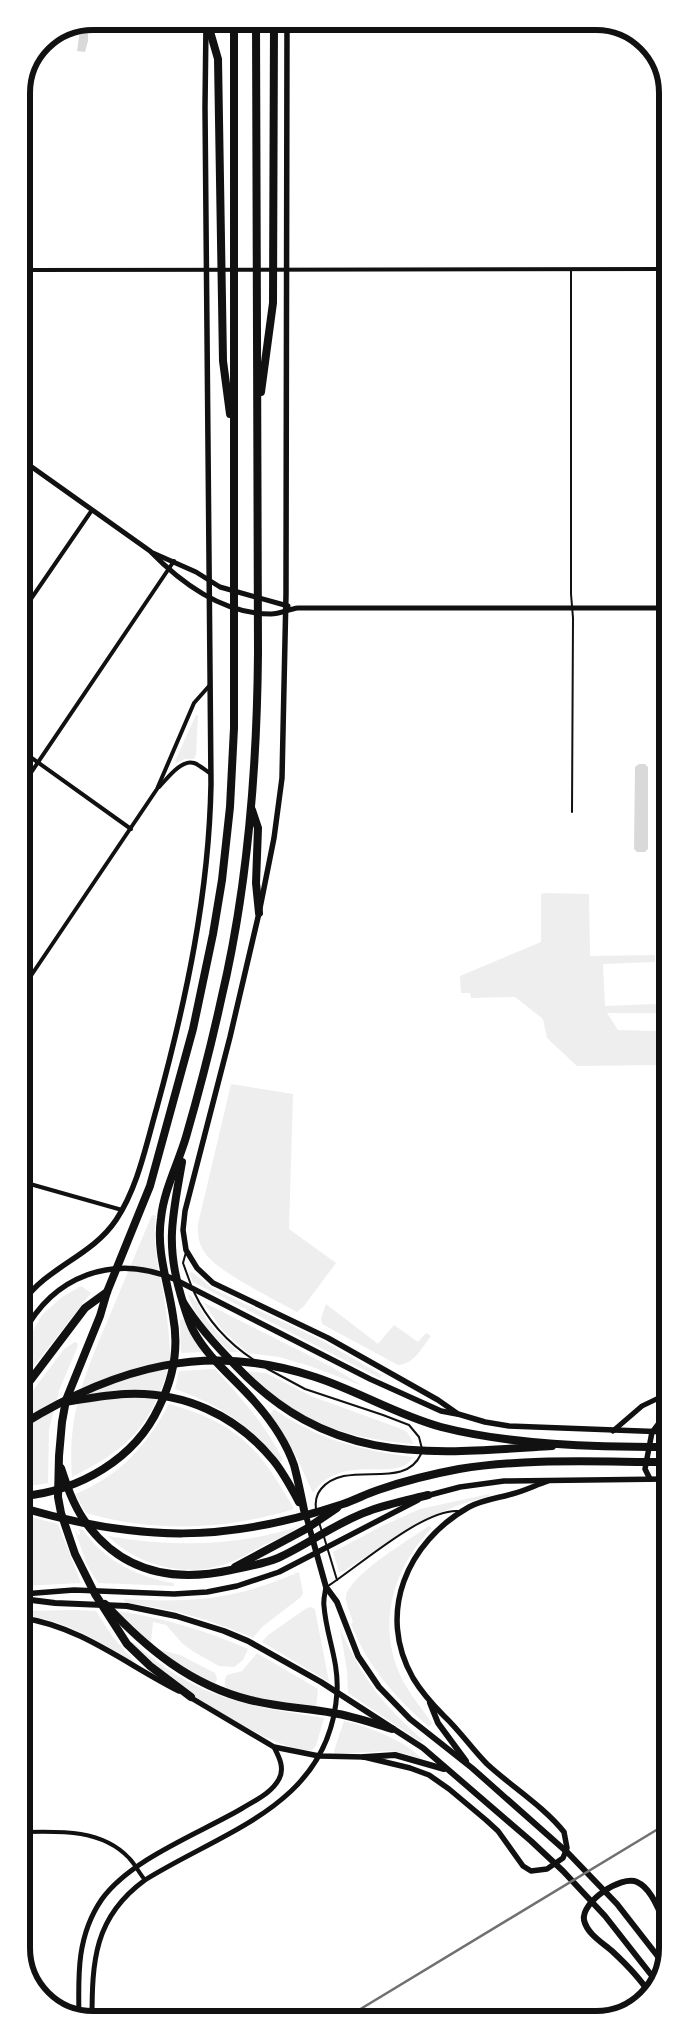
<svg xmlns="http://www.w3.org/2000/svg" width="689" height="2041" viewBox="0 0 689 2041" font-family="'Alegreya Sans',sans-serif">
<rect width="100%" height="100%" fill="#fff"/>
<g fill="#eee">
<path d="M196,715H198L196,755L194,759H185L176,763L175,761Z"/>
<path d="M545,893L589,894L590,956L655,955V962L603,964L605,1006L656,1004V1013H607L618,1030L658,1031V1065L577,1066L547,1038L543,1019L515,997L471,998L470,993H461L460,976L541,942V894Z"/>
<path d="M231,1084L293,1094L289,1229L336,1263L304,1306L297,1312C274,1299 219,1273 205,1253C199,1244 197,1235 198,1224Z"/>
<path d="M152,1215L156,1216C152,1242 158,1266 163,1291C166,1312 170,1335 170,1356C170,1367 164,1382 160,1392C141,1438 115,1455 72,1477C67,1412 86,1372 110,1315C124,1281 138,1248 152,1215Z"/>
<path d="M192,1272L213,1289L321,1340L382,1375L380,1378L356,1366L193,1282L189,1273Z"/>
<path d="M81,1286L91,1293L23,1380V1353L35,1327L42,1315L62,1297Z"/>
<path d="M188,1294C198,1299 202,1314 209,1323C218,1334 228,1343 238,1352H230C212,1334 195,1318 188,1294Z"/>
<path d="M203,1302L330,1366L363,1386L307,1365L279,1357L248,1353L223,1331Z"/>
<path d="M326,1304L378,1344L394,1325L418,1342L426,1333L431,1336C421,1349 414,1364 398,1365L322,1324L321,1318Z"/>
<path d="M184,1319L202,1352L181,1353L180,1320Z"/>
<path d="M75,1342L78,1344L77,1348L60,1388L49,1429L48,1483L23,1487V1404L64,1349Z"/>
<path d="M215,1369C241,1398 266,1425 283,1460L280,1463C248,1424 222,1406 175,1389L179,1371Z"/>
<path d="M245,1371L266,1373L311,1396L399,1428L407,1432L414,1444C367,1440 328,1432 287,1405C272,1395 259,1382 245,1371Z"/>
<path d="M169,1404C239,1424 259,1448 294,1509C226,1530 155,1533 86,1513L75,1494C120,1476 147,1445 169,1404Z"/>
<path d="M274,1409C318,1440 360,1450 413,1457C398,1485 343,1450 313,1493L294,1452L270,1414Z"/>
<path d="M489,1494V1496L456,1506L415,1524L344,1571L339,1572L333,1552L382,1526L420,1509Z"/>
<path d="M23,1515L58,1524L81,1583L23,1586Z"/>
<path d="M429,1526L432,1528C396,1565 379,1615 396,1665C403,1686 419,1705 432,1723L429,1727C394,1696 368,1667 351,1624L353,1622C351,1615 345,1603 346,1596C352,1573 409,1540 429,1526Z"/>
<path d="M297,1527C289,1535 271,1541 260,1547C249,1553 238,1560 226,1564C184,1578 139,1566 108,1536C171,1547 235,1547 297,1527Z"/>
<path d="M74,1528L78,1535L80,1534L79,1529L83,1530C103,1560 139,1578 174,1583V1586L98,1583L67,1531L86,1562Z"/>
<path d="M299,1572L303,1593L301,1597L262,1627L253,1638C213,1620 170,1608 126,1603L123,1599C193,1603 234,1600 299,1572Z"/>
<path d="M312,1607L315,1610L329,1682L262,1642L268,1635L307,1608Z"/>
<path d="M73,1610L96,1611L112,1636L138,1666C103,1643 66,1620 23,1615V1611Z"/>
<path d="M117,1611C163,1618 205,1630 248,1649L243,1660L234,1667L219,1666L194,1652L183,1644L166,1625L153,1622L151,1643L157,1649L180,1655L215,1673L217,1679L215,1684C177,1669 145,1641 117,1611Z"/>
<path d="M340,1629C364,1681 381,1703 423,1740L421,1742L348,1693L347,1671Z"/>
<path d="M133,1642C197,1699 243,1705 324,1718L316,1746L312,1750C284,1755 206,1704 181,1687C163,1674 147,1659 131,1644Z"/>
<path d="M257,1653L318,1689L316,1708L259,1699L230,1691L225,1686V1679L227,1675L242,1671Z"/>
<path d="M344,1721C367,1726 407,1741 422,1759L398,1752L388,1751L335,1754L334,1751Z"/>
</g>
<g fill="#d9d9d9">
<path d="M80,30L88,31V41L85,52L77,51Z"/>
<path d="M639,764H645L648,767V849L645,852H637L634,849L635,767Z"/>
</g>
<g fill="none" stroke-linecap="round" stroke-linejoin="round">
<g stroke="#111" stroke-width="2">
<path d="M571,269V594L573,618L572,812"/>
<path d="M186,1252L183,1263L191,1285"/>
<path d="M194,1292C207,1320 228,1343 254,1360"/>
<path d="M266,1368L305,1389L383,1415L409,1425L419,1437L422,1449"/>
<path d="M316,1510C315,1502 316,1495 321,1489C347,1458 404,1492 421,1454"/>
<path d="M319,1522L322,1532"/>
<path d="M324,1537L337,1580"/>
<path d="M328,1586C359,1566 424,1508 459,1511"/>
</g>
<g stroke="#111" stroke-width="4">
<path d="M22,270L666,269"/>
<path d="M22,612L92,510"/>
<path d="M22,751L131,829"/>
<path d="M22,786L174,561"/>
<path d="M159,787C167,779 181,759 194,763C200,765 206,771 211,774"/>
<path d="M22,989L157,789L194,703L210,685"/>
<path d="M23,1182L122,1210"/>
<path d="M23,1832C59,1831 102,1829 129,1858C135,1864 139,1873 145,1880"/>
</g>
<g stroke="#111" stroke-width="5">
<path d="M22,460L150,551C182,584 224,614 271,614C280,614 289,609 298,608H666"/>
<path d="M153,553L196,572L220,587L288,606"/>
<path d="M613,1431L642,1406L667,1394"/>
<path d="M652,1432L667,1412"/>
<path d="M79,2016C78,1974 77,1935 102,1899C131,1859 198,1834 241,1809C254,1801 272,1793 279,1779C285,1768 279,1757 274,1747"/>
<path d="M92,2020C92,1961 94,1917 145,1880C225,1830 330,1805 337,1692C339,1661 326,1635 324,1606C323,1600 325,1593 326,1587"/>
</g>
<g stroke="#111" stroke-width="5.5">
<path d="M287,21L286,594L282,778L274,838L259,913L230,1037L185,1211L183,1230L186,1250L197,1268L213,1283L328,1338L438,1400L458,1414L485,1422L509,1426L667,1432"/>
<path d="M23,1302C47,1267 92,1256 116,1220C138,1187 146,1145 157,1107C186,1001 209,894 211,784L205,107L206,23"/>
<path d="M23,1334C53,1276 113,1253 174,1279L370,1379L441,1411L457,1414"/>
<path d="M650,1479L645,1469L652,1432"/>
<path d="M426,1496L460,1487L504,1481L667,1479"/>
<path d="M23,1594L74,1590L174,1594L207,1592L237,1586L279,1572L418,1500"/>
<path d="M23,1618C82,1627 127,1665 179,1691"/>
<path d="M188,1696L274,1747L319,1756L364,1757L410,1768L429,1775L449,1789L486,1820L498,1831L523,1866L531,1871L547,1869L563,1858L567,1848L564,1832C543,1806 512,1787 487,1764C472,1749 460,1731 444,1716C432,1704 422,1693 413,1678C376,1613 407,1542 469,1507C482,1500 498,1498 512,1494C524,1491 536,1485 548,1481"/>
</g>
<g stroke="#111" stroke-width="6">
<path d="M305,1512L326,1587L337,1602L358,1656L379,1687L410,1719L472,1768L568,1853L617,1904L663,1963"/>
<path d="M23,1599L55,1603L127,1606L176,1616L224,1631L248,1641L321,1682L423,1748L531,1841L563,1871L605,1916L656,1981"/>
<path d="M430,1703L438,1723L466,1761"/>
<path d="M364,1757L395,1755L444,1769"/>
<path d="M650,1994C640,1978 626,1964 612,1951C603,1943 587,1934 584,1920C581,1902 621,1875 637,1882C653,1889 660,1915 668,1929"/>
</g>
<g stroke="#111" stroke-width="8">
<path d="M207,21L218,59L223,361L230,414"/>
<path d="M261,392L273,303L274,21"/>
<path d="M252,810L258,828L256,883L259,913"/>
<path d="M182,1162C173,1215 165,1243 181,1296C185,1309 188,1321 194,1332C209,1359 234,1378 254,1401C270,1419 286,1442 294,1465C298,1480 301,1495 304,1510"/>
<path d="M183,1302C198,1326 216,1346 236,1366C331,1466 426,1454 552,1446"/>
<path d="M23,1390L85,1308L107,1292"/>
<path d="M65,1402C85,1399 105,1395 125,1394C183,1391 236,1415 273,1460C283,1472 291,1487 299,1502"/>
<path d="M23,1424C116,1367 208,1341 315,1377C358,1391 397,1415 441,1427C511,1445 595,1447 667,1447"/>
<path d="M61,1468C67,1486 73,1504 84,1520C120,1572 172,1583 231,1570C247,1567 263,1564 278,1558C309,1544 337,1522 369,1511C388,1504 408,1500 428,1495"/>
<path d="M23,1496C79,1491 135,1459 159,1407C173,1379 179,1347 173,1316C168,1282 156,1252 161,1218C164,1190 178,1164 186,1137C199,1092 211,1046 221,1000C248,887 257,769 258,653L256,21"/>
<path d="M23,1508C141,1542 226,1543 343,1504C355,1500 366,1494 378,1490C404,1481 432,1474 459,1469C527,1458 598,1462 667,1462"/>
<path d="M235,1567L306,1529L337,1508"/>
<path d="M105,1604C146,1648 190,1685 250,1700C277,1707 305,1708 333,1713C353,1716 372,1723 392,1729"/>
<path d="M191,1697L150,1666L127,1644L95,1594L75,1554L61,1513L58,1497L59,1456L62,1422L66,1400L100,1316L107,1292L150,1186L193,1029L213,934L222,880L230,807L234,728V21"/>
</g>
<path stroke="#707070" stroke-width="2.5" d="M344,2019L668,1823"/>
</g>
<path d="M0 0H689V2041H0ZM93 30H596A63 63 0 0 1 659 93V1948A63 63 0 0 1 596 2011H93A63 63 0 0 1 30 1948V93A63 63 0 0 1 93 30Z" fill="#fff" fill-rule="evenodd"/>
<path fill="none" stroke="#111" stroke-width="6" d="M93 30H596A63 63 0 0 1 659 93V1948A63 63 0 0 1 596 2011H93A63 63 0 0 1 30 1948V93A63 63 0 0 1 93 30Z"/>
</svg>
